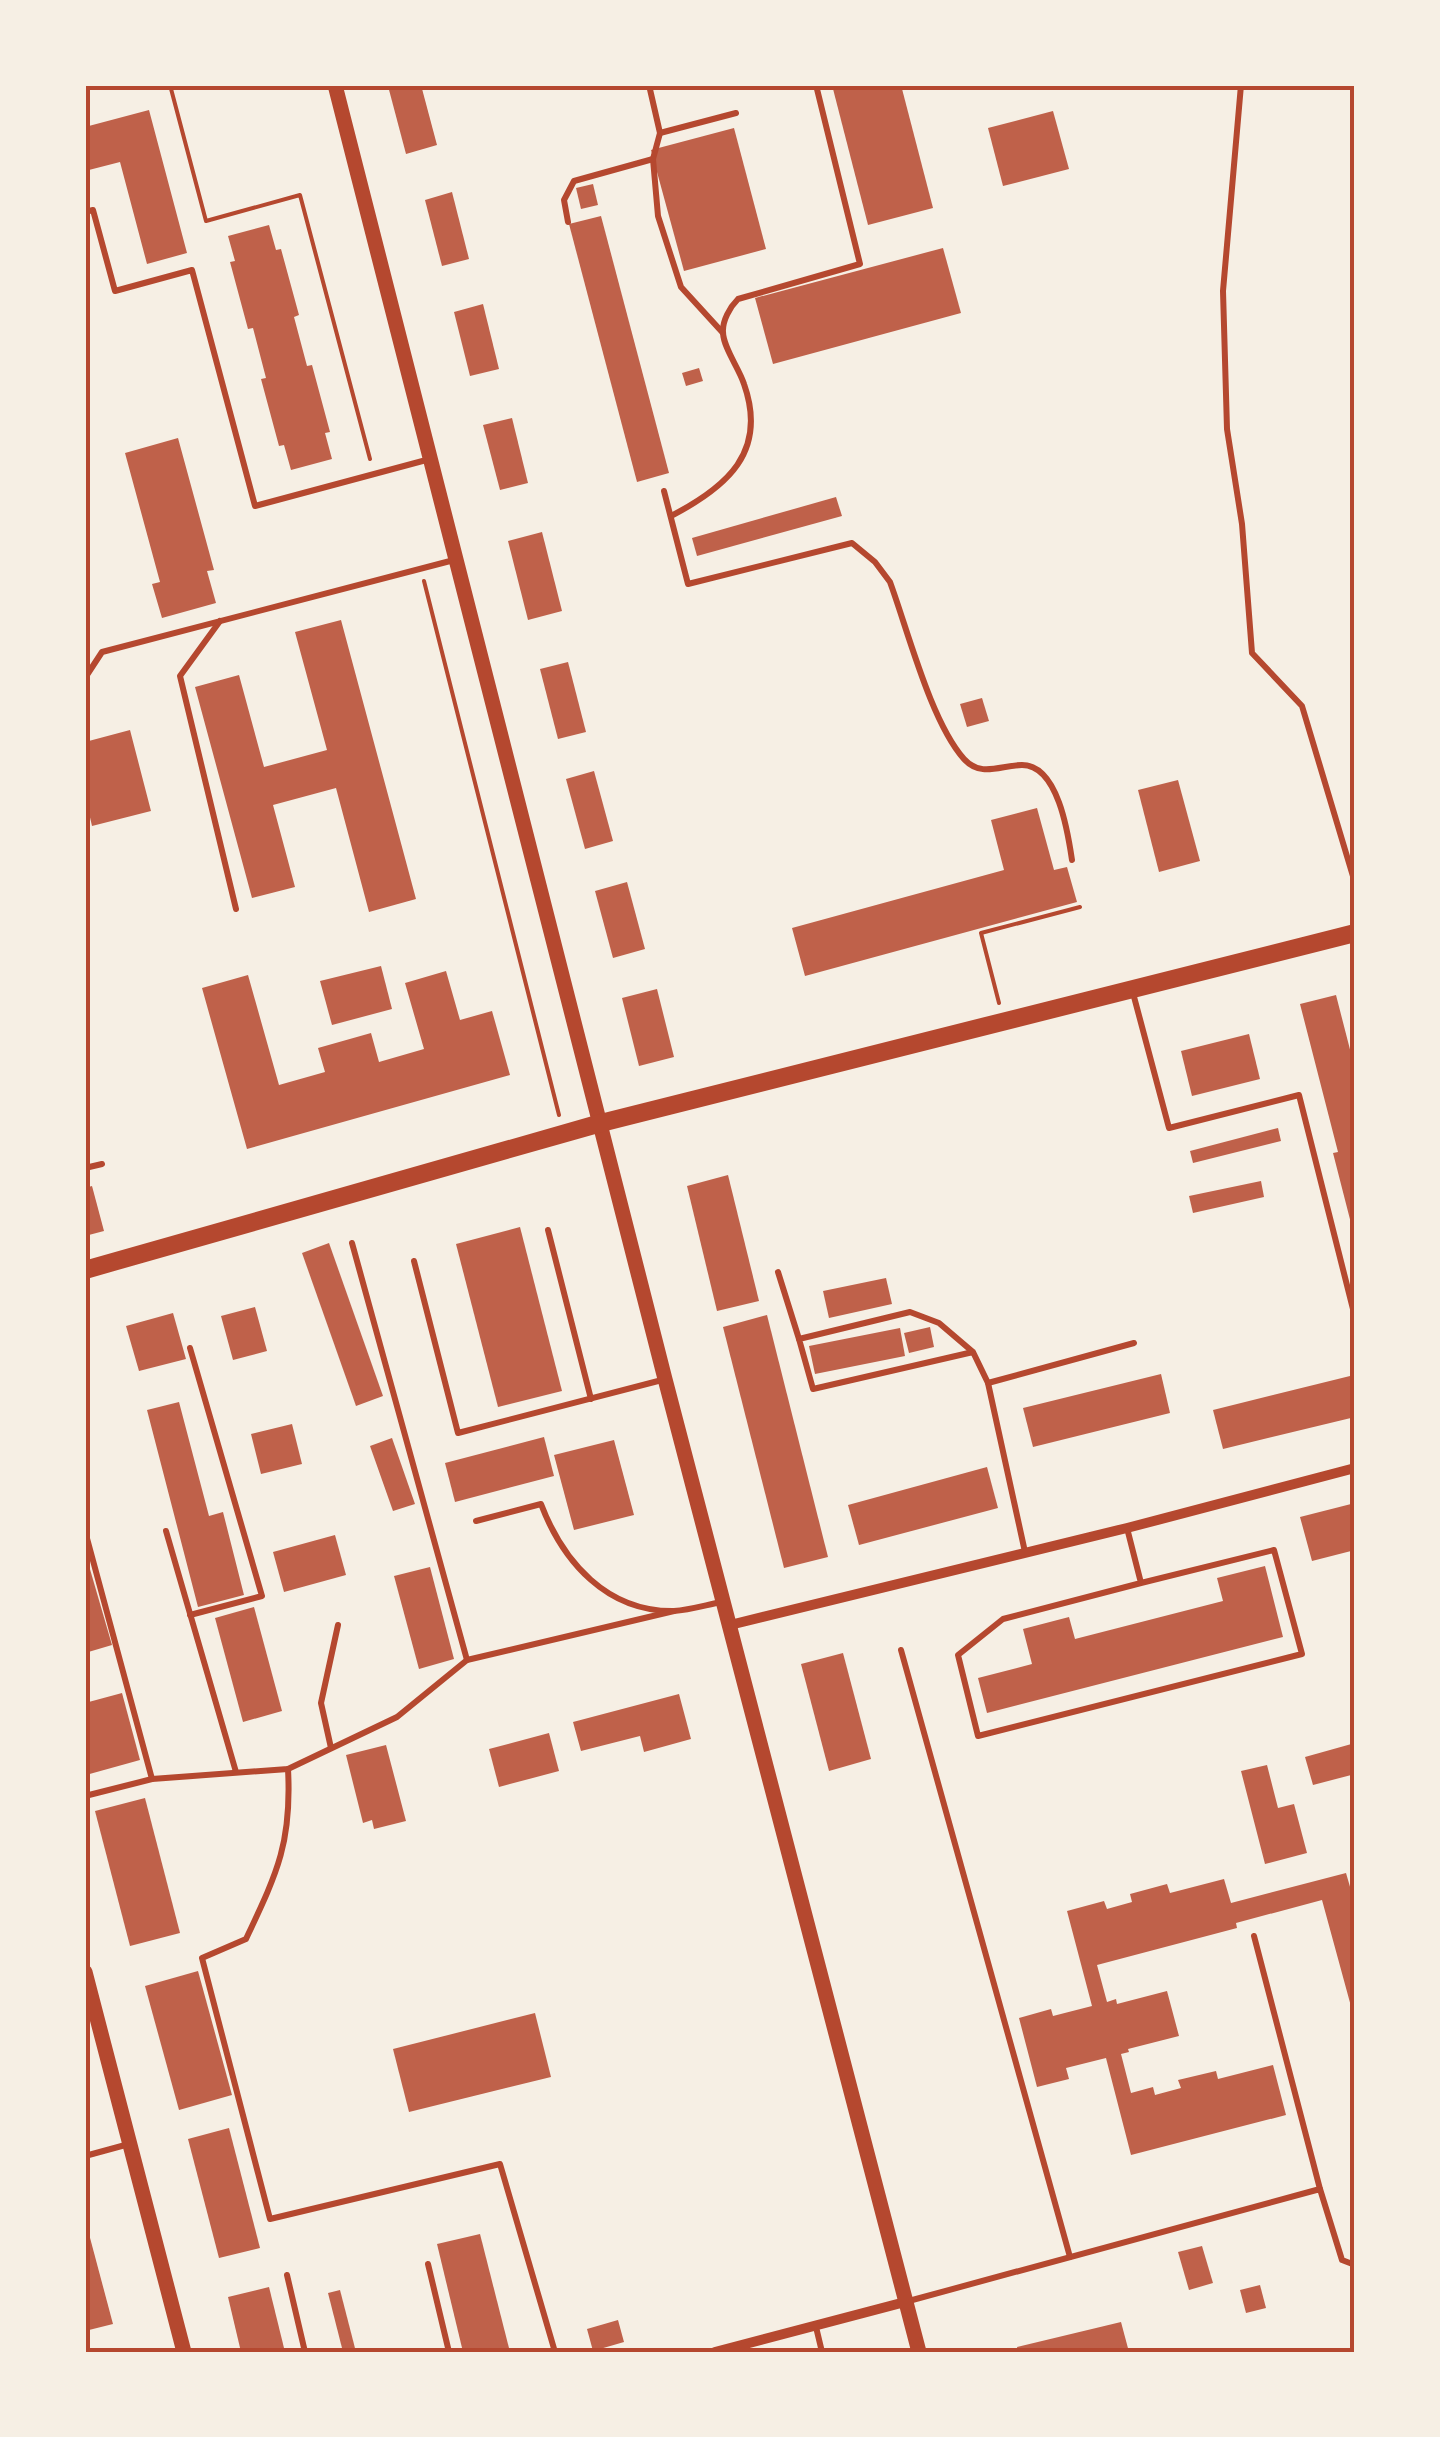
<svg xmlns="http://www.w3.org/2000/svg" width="1440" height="2437" viewBox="0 0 1440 2437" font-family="Ubuntu,sans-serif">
<rect width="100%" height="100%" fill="#f6efe4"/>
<g fill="#bf614a">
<path d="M391,85H421L437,145L406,154L388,86Z"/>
<path d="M832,85H901L933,208L868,225Z"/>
<path d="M149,110L187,253L147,264L120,162L85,171V127Z"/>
<path d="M1053,111L1069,169L1003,186L988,128Z"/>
<path d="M734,128L766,249L684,271L651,150Z"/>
<path d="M593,184L598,205L581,209L576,188Z"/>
<path d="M452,192L469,259L442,266L425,200Z"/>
<path d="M601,216L669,473L637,482L569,224Z"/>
<path d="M269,225L276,250L281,249L299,315L294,317L307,366L312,365L330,432L325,433L332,459L291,470L284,445L279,446L261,379L266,378L253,328L248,329L230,262L235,261L228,236Z"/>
<path d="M943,248L961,313L773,364L755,298Z"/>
<path d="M483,304L499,369L470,376L454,312Z"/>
<path d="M699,368L703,381L686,386L682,373Z"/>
<path d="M512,418L528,483L500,490L483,425Z"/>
<path d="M178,438L214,570L207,571L216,603L162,618L152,584L160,582L125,453Z"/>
<path d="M836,497L842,516L697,556L692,538Z"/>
<path d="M542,532L562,611L528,620L508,541Z"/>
<path d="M341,620L416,899L369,912L336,788L273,805L295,887L252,898L195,687L239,675L264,767L327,750L295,632Z"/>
<path d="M568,662L586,732L558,739L540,669Z"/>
<path d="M982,698L989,721L967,727L960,704Z"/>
<path d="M130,730L151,811L92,826L89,813L85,814V742Z"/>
<path d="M594,771L613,841L585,849L566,779Z"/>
<path d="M1178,780L1200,861L1159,872L1138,790Z"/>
<path d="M1037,808L1054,870L1067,867L1077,902L805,976L792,928L1004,870L991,820Z"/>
<path d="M627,882L645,949L613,958L595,891Z"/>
<path d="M381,966L392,1009L332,1025L320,981Z"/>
<path d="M446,971L460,1020L492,1011L510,1075L247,1149L202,988L248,975L279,1085L325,1072L318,1048L371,1033L379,1062L424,1049L405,983Z"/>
<path d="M657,989L674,1057L639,1066L622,998Z"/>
<path d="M1336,995L1355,1069L1354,1235L1333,1153L1338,1152L1300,1004Z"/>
<path d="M1249,1034L1260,1079L1192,1096L1181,1051Z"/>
<path d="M1278,1128L1281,1141L1193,1163L1190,1151Z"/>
<path d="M728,1175L759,1301L717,1311L687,1186Z"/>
<path d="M1261,1181L1264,1197L1193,1213L1189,1196Z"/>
<path d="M92,1186L104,1231L85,1236V1188Z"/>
<path d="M520,1227L562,1391L498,1407L456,1244Z"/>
<path d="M329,1243L383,1396L356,1406L302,1253Z"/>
<path d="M886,1278L892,1304L829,1318L823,1291Z"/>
<path d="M255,1307L267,1351L233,1360L221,1316Z"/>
<path d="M173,1313L186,1359L139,1371L126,1326Z"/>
<path d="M767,1315L828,1557L784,1568L723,1327Z"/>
<path d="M930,1327L934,1347L909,1353L904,1333Z"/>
<path d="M900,1328L905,1356L815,1374L809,1346Z"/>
<path d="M1161,1374L1170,1413L1033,1447L1023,1408Z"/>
<path d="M1350,1376L1355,1417L1223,1449L1213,1410Z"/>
<path d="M179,1402L209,1516L223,1512L244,1595L198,1607L147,1410Z"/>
<path d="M292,1424L302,1464L261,1474L251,1434Z"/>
<path d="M544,1437L554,1476L455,1502L445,1463Z"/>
<path d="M392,1438L415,1504L393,1511L370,1446Z"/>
<path d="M614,1440L634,1515L574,1530L554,1455Z"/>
<path d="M987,1467L998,1508L859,1545L848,1505Z"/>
<path d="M1355,1503V1550L1312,1561L1300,1517Z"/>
<path d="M335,1535L346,1575L284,1592L273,1552Z"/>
<path d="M85,1552L112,1645L85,1653Z"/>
<path d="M1265,1566L1283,1637L987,1713L978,1678L1032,1664L1023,1629L1069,1617L1075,1639L1223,1601L1217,1578Z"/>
<path d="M430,1567L454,1659L419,1669L394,1576Z"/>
<path d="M254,1607L282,1711L243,1722L215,1618Z"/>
<path d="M843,1653L871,1759L829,1771L801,1664Z"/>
<path d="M122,1693L140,1760L86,1775L85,1703Z"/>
<path d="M679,1694L691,1739L644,1752L640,1736L581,1751L573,1722Z"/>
<path d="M549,1733L559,1771L499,1787L489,1749Z"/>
<path d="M1355,1743V1774L1313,1785L1305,1757Z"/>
<path d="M386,1745L406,1821L374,1829L372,1820L363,1823L346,1755Z"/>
<path d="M1267,1765L1278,1808L1294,1804L1307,1853L1265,1864L1241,1771Z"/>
<path d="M145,1798L180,1933L130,1946L95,1811Z"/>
<path d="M1346,1873L1355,1904V2021L1322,1900L1236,1923L1237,1928L1097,1965L1107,2002L1116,1999L1117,2004L1167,1991L1179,2036L1128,2049L1129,2052L1121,2054L1131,2093L1153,2087L1155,2095L1181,2088L1178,2080L1216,2071L1218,2079L1273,2065L1286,2115L1131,2155L1106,2058L1066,2068L1069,2079L1037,2087L1019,2018L1051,2009L1053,2016L1092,2006L1067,1911L1104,1901L1107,1909L1132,1902L1130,1894L1167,1884L1170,1893L1224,1879L1231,1903Z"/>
<path d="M198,1971L232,2095L179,2110L145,1986Z"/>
<path d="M535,2013L551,2077L409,2112L393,2049Z"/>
<path d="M229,2128L260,2248L219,2258L188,2139Z"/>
<path d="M85,2219L113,2324L85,2331Z"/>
<path d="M480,2234L510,2352H463L437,2244Z"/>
<path d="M1202,2246L1213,2283L1189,2290L1178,2252Z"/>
<path d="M1260,2285L1266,2308L1246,2313L1240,2290Z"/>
<path d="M269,2287L285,2352H241L228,2297Z"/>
<path d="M340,2290L356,2352H343L328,2293Z"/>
<path d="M618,2320L624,2342L593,2351L587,2329Z"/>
<path d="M1121,2322L1129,2352H1018L1017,2347Z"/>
</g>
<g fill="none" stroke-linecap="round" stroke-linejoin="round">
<g stroke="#b5482f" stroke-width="4">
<path d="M170,85L206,221L300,195L370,459"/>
<path d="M85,88L96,85"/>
<path d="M424,581L559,1115"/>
<path d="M999,1003L981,933L1080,907"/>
</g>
<g stroke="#b5482f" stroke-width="6">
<path d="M649,85L660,133L653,159L658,216L681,287L723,333"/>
<path d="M1241,85L1223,291L1227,429L1242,524L1252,653L1302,706L1355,883"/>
<path d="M660,133L736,113"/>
<path d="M85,212L93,210L115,291L192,270L255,506L430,459"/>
<path d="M568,222L564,200L574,181L653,159"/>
<path d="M664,491L688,584L852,543L875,562L890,582C908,631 931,722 964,759C981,778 1001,765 1022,765C1058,765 1068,833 1072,860"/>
<path d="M671,516C727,487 768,452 744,384C739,368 724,349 723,333C722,321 730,307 738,299L860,264L816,85"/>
<path d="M220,621L180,676L236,909"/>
<path d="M85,678L102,652L454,560"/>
<path d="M1133,993L1169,1128L1299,1095L1355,1317"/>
<path d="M85,1168L102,1164"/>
<path d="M548,1230L591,1399"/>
<path d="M352,1243L467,1660"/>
<path d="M414,1261L458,1433L662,1380"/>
<path d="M778,1272L799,1339"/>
<path d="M190,1348L262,1596L190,1615"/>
<path d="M973,1352L813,1389L799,1339L910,1312L939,1323L973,1352L988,1383L1025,1552"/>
<path d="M988,1383L1134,1343"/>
<path d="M476,1521L541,1504C563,1562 607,1612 674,1611C690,1610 706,1605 722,1602"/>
<path d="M1127,1528L1141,1583L1003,1619L958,1655L978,1736L1302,1654L1274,1550L1141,1583"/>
<path d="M85,1531L152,1779"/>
<path d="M166,1531L236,1772"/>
<path d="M901,1650L1070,2257"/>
<path d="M331,1748L321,1703L338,1625"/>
<path d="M288,1769C292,1843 277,1873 246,1939L202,1958L270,2219L500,2164L555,2352"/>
<path d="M85,1796L152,1779L288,1769L397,1717L467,1660L674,1611"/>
<path d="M1254,1936L1320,2189"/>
<path d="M85,2156L129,2144"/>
<path d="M428,2264L449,2352"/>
<path d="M287,2275L305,2352"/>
<path d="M905,2302L1320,2189L1342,2260L1355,2265"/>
<path d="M816,2327L822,2352"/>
</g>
<g stroke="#b5482f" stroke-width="10">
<path d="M730,1625L1127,1528L1355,1468"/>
<path d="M715,2352L905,2302"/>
</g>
<g stroke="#b5482f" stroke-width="15">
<path d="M335,85L665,1379L919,2352"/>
<path d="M85,1972L184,2352"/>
</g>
<path stroke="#b5482f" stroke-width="18" d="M85,1270L601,1123L1355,933"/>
</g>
<rect width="1440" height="2437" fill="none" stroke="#f6efe4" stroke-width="175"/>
<rect x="88" y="88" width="1264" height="2262" fill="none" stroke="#b5482f" stroke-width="4"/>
</svg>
